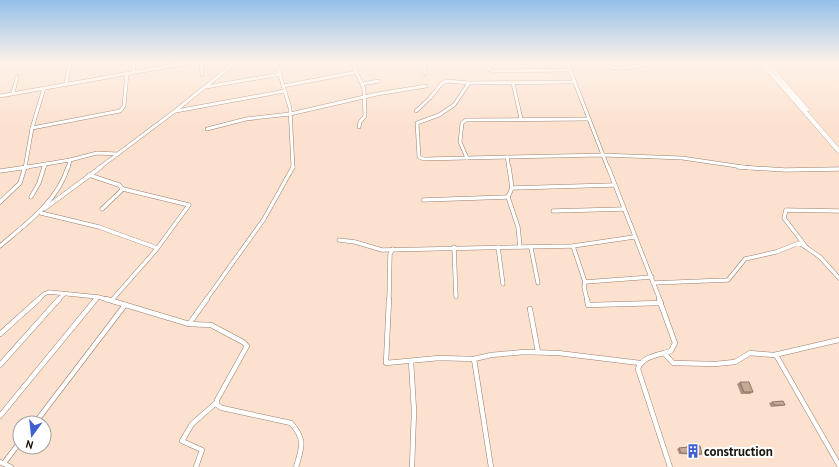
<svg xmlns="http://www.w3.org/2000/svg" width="839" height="467" viewBox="0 0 839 467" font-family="'PT Sans',sans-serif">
<rect width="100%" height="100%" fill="#fce1cf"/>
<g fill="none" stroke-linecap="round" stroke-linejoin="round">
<defs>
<g id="minor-far2">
<path d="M201,62L202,75"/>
<path d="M276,62L290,108L293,168"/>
<path d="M352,62L364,89L365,116L360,122L359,127"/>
<path d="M487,62L489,69L493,71L570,70"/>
<path d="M567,62L608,168"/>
<path d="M606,62L609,67C625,70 640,66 655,62"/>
<path d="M27,64L28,62"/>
<path d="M133,72L134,62"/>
<path d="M424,74L425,62"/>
<path d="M469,83L454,105L439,115L417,123L419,157L424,159L603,155L682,158L750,168"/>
<path d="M513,83L521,119"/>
<path d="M66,84L70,62"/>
<path d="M362,84L379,81"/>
<path d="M283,86L357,72"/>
<path d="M206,87L281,74"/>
<path d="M13,93L17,77"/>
<path d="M0,96L193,62"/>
<path d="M176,111L285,91"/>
<path d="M416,111L430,98L442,83L447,81L469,83L574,82"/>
<path d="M32,128L120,111L124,106L127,73"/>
<path d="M207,129L246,119L290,114L377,94L426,86"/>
<path d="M507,157L509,168"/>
<path d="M467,158L460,142L462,123L466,120L588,119"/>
<path d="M70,160L97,153L118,154"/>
<path d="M21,168L70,160L68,168"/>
<path d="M25,168L32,128L44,88"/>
<path d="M44,168L45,164"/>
<path d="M99,168L175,111L236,62"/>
</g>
<g id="minor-far1">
<path d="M509,167L512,188"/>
<path d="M608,167L660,300"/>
<path d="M738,167L785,170L839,169"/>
<path d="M0,171L28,167"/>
<path d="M89,175L119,185L123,189L189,205L156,250L112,300"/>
<path d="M31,197L39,183L44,167"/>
<path d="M423,200L508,197"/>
<path d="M0,202L20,183L25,167"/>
<path d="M44,209L101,167"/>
<path d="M102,209L123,189"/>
<path d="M553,211L624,209"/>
<path d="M839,211L786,210L784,218L807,248L820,257L839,278"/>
<path d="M41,213L99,227L157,248"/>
<path d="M339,240L355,242L382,250L573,246L634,237"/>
<path d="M0,246C27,223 57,202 68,167"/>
<path d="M573,246L585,282L584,287L587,300"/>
<path d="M454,247L456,297"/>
<path d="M498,247L503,284"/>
<path d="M520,247L518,227L508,197L512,188L614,185"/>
<path d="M531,248L538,283"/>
<path d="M585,282L652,277"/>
<path d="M653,283L728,280L745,259L776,252L799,243L807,248"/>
<path d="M38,300L44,294L49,292L98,297L110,300"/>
<path d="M58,300L64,294"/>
<path d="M95,300L98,297"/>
<path d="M206,300L264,219L293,167"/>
<path d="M389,300L390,254L393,249"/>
</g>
<g id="minor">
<path d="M106,299L189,324L211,325L243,342L247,346L217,400V405L222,408L291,423C306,440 302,447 296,467"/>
<path d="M389,299L386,363L439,358L474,359L491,355L524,352L558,353L640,363"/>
<path d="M587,299L588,305L661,303"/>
<path d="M659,299L675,343L671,351C659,355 642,356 638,369L670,467"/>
<path d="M530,309L538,352"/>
<path d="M189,324L207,299"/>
<path d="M0,334L39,299"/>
<path d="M664,353L673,363L715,364L735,362L750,353L774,355L839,340"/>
<path d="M776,355L839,465"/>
<path d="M474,359L491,467"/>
<path d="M411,361L414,411L412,467"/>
<path d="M0,365L59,299"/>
<path d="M0,416L96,299"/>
<path d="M35,423L125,305"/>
<path d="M0,462L11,467"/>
<path d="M4,463L20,442"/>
<path d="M196,467L202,450L182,441L192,424L216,403"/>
</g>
<path id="primary" d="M759,62H763L785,86L764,62H768L809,109V111H807L839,148V153L837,152Z"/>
</defs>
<use href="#minor-far2" stroke="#987f6f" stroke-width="4"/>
<use href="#minor-far1" stroke="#987f6f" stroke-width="4.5"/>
<use href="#minor" stroke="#987f6f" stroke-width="5.5"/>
<use href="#primary" stroke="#987f6f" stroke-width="0.5"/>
<use href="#minor-far2" stroke="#fff" stroke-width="3"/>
<use href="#minor-far1" stroke="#fff" stroke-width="3.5"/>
<use href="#minor" stroke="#fff" stroke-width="4.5"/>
<use href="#primary" fill="#fff" fill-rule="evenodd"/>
</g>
<g fill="#ab9181">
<path d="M740,382L753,392L750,394H741L737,384Z"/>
<path d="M772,402L785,405L782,406L771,407L769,403Z"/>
<path d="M688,445L702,454L700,455L679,454L677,449L679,448L686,447Z"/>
</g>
<g fill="#c7a996" stroke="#8b7669">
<path d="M740,382H749L753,392H744Z"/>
<path d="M783,401L785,405H774L772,402Z"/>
<path d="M688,445L700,446L702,454L681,453L679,448L689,447Z"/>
</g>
<linearGradient id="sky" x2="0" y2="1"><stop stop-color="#93c0e8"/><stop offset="0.49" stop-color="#fef2e9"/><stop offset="1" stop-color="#fef2e9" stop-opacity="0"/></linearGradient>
<rect width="839" height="127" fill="url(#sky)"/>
<defs>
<symbol id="building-bare" viewBox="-9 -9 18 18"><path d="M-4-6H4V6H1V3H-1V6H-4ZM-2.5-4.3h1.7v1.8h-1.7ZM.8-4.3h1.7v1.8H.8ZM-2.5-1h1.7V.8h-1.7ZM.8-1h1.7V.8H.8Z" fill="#405fd2" stroke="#fff" stroke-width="2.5" paint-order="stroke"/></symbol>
</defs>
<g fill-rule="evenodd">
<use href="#building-bare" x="683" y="441" width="20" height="20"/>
</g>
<g text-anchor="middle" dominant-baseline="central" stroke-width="4" stroke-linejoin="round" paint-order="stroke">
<g font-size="13" font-weight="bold" fill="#1d140e" stroke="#fff" text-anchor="start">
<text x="704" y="451">construction</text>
</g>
</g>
<g transform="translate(32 435) rotate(195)"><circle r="19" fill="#ffffff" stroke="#a5a19f"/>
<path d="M0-3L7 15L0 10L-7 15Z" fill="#405fd2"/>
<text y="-6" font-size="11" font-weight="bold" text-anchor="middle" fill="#1d140e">N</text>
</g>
</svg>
